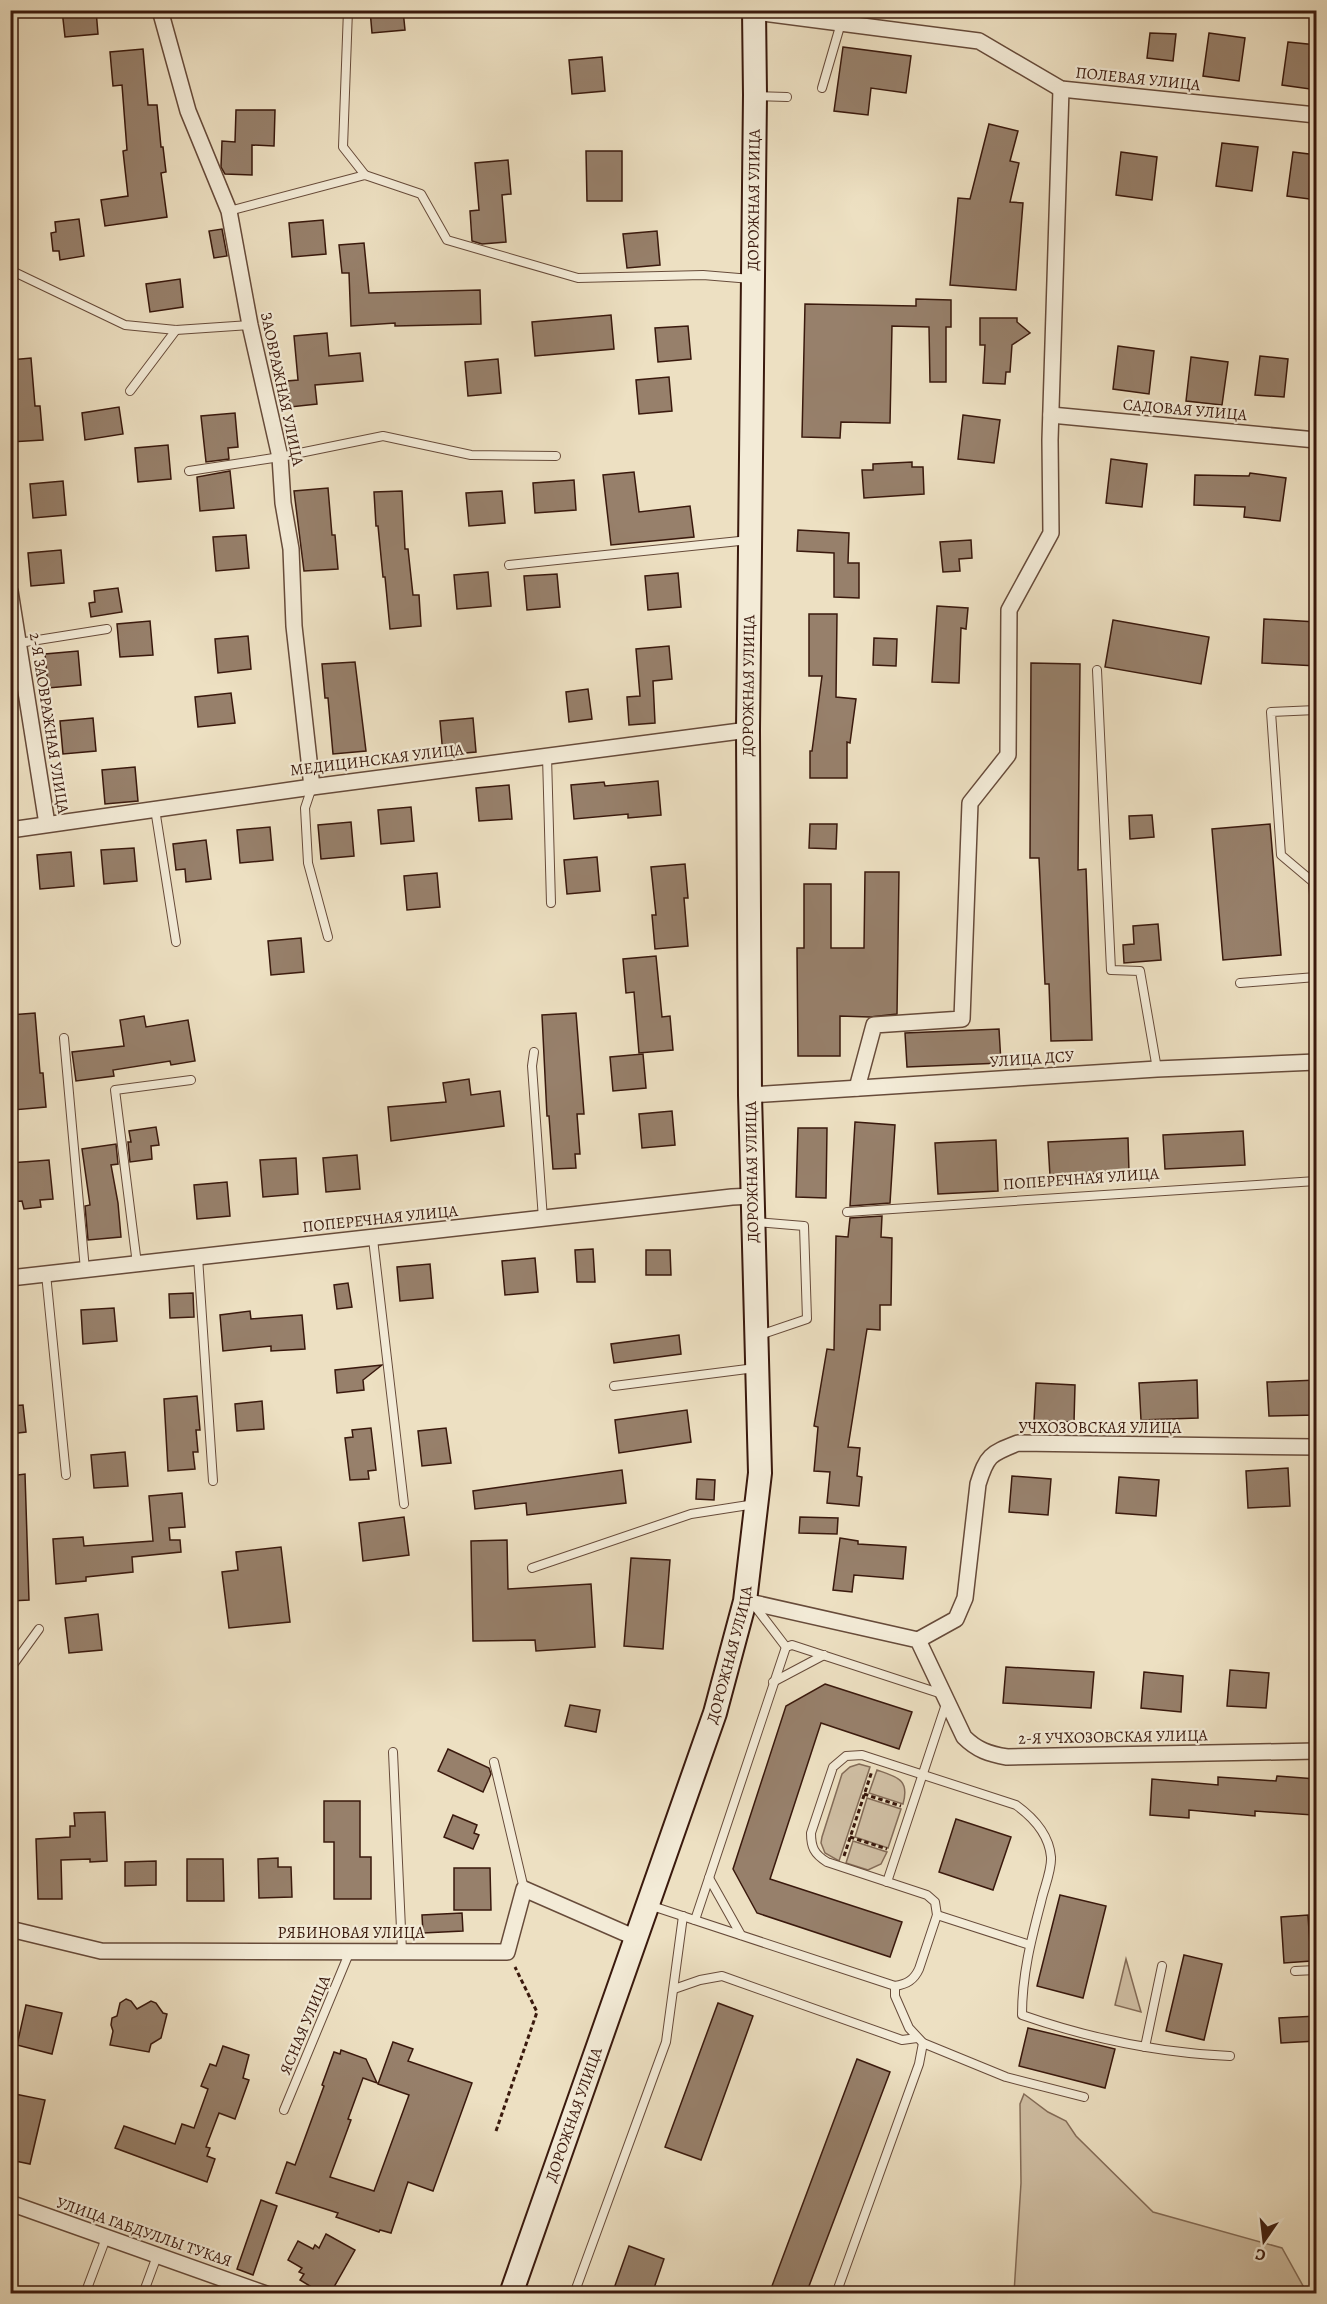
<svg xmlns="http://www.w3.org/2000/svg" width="1327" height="2304" viewBox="0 0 1327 2304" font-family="Alegreya,serif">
<rect width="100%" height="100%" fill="#ede0c2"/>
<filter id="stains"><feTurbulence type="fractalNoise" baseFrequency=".00333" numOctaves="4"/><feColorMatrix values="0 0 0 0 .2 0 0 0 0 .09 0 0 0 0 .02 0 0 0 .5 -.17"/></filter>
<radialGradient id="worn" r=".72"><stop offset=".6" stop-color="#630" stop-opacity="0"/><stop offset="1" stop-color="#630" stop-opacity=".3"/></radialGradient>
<g fill="#cfbea3" stroke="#846c58" stroke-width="1.5">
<path d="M859,1764L870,1767L839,1861L825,1853L821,1843L822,1837L842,1774L850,1767Z"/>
<path d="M877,1770C897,1777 910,1779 903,1804L869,1793Z"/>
<path d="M867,1798L901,1809L888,1848L855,1837Z"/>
<path d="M853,1841L887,1852L881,1864L868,1870L846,1863Z"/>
<path d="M1126,1959L1141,2012L1115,2005Z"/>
<path d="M1024,2094L1048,2112L1066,2121L1076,2136L1153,2212L1282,2248L1307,2293H1014L1021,2183L1020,2104Z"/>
</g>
<g fill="#97806b" stroke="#3a190d" stroke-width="1.5">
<path d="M62,10H96L98,34L65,37Z"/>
<path d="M370,10H403L405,30L372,33Z"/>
<path d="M1150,33L1176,34L1173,61L1147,58Z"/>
<path d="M1209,33L1245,38L1239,81L1203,76Z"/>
<path d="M1288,42L1317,45V90L1282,85Z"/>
<path d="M843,47L911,56L906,93L871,88L868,115L834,111Z"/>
<path d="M143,49L148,105H157L161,147H163L166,172L161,173L167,217L105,226L101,200L128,196L123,151L127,150L122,85L113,86L110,52Z"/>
<path d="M602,57L605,91L572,94L569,60Z"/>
<path d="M236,110H275L274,146L252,145V175L225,174L221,167L222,141L235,142Z"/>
<path d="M989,124L1018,131L1010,161L1019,163L1010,202L1023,203L1016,290L950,285L958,198L970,199Z"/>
<path d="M1222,143L1258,147L1252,191L1216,186Z"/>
<path d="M586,151H622V201H587Z"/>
<path d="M1121,152L1157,157L1152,200L1116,195Z"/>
<path d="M1293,152L1317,155V200L1287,196Z"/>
<path d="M508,160L511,194L502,195L506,242L482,244L472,241L470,211L479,210L475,163Z"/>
<path d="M79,219L84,256L60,260L59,251H53L51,233L56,232L55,222Z"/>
<path d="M323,220L326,254L292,257L289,223Z"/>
<path d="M222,229L227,256L214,258L209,231Z"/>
<path d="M657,231L660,265L627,268L623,234Z"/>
<path d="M364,243L369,293L480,290L481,324L395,326V323L351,326L349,273H342L339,245Z"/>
<path d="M180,279L183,307L150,312L146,284Z"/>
<path d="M916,299L951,300V327H946V382H930L929,327L892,326L890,423L841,422L840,438L802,437L805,304L916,306Z"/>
<path d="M611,315L614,349L535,356L532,322Z"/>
<path d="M980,318H1017V322L1030,333L1012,345L1010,372H1006L1005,384L983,383L985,345H980Z"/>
<path d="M688,326L691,359L658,362L655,328Z"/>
<path d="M327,333L329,356L360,353L363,381L315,385L317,404L290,407L287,381L298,380L294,336Z"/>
<path d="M1118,346L1154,351L1149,394L1113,389Z"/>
<path d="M1260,356L1288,359L1284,397L1255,395Z"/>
<path d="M1191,357L1228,362L1222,405L1186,401Z"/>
<path d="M31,358L35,406H40L43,440L10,442V360Z"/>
<path d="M498,359L501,393L468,396L465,362Z"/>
<path d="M669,377L672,411L639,414L636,380Z"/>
<path d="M119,407L123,434L85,440L82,413Z"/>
<path d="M235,413L238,447L228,448L229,459L206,462L201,416Z"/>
<path d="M963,415L1000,420L994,463L958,459Z"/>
<path d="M168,445L171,479L138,482L135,448Z"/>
<path d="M1111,459L1147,464L1142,507L1106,503Z"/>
<path d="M912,462V467H923L924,494L864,498L862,470H873V464Z"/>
<path d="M230,471L234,508L200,511L197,477Z"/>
<path d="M634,472L639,512L690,506L694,537L611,545L603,475Z"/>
<path d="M1250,473L1286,478L1280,521L1244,517L1245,507L1194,505L1195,475L1249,476Z"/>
<path d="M574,480L576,510L535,513L533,483Z"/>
<path d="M63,481L66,515L33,518L30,484Z"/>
<path d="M328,488L332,535H335L338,569L304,571L294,491Z"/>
<path d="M402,491L405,549H408L413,595H419L421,626L390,629L385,577H383L378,526H376L374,492Z"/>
<path d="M502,491L505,523L469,526L466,493Z"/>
<path d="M798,530L849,533L848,563H859V598L834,597V553L797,551Z"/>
<path d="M246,535L249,568L216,571L213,537Z"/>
<path d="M971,540L972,558L959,559L960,571L943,572L940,542Z"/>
<path d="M61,550L64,583L31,586L28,553Z"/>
<path d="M488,572L491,606L457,609L454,575Z"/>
<path d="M678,573L681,607L648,610L645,576Z"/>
<path d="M557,574L560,607L527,610L524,576Z"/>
<path d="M118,588L122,612L91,617L89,603L95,602L94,591Z"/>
<path d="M937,606L968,608L966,629L961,628L959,683L932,682Z"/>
<path d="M809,614H837L836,697L856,699L850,743L847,742V778H810V751H812L822,676H809Z"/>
<path d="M1264,619L1317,622V666L1262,663Z"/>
<path d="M1113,620L1209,637L1201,684L1105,667Z"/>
<path d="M150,621L153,655L120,657L117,624Z"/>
<path d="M248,636L251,669L218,673L215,639Z"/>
<path d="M874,638L897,639L896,666L873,665Z"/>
<path d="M669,646L672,679L653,681L655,723L629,725L627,697L640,696L636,649Z"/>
<path d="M78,651L81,685L48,688L45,654Z"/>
<path d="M355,662L366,751L333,754L328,698H325L322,664Z"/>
<path d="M1031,663L1080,664L1078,870L1086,869L1092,1040L1051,1041L1049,984H1045L1039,858H1030Z"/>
<path d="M588,689L592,719L569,722L566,692Z"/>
<path d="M231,693L235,723L198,727L195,697Z"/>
<path d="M93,718L96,751L63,754L60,721Z"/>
<path d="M473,718L476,752L443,755L440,721Z"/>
<path d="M135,767L138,801L105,804L102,770Z"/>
<path d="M658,781L661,815L628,818V814L574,819L571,785L604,782L605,786Z"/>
<path d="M509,785L512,819L479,821L476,788Z"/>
<path d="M411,807L414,841L381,844L378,810Z"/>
<path d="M1152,815L1154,837L1130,839L1129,816Z"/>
<path d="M351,822L354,856L321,859L318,825Z"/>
<path d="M810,824H837L836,849L809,848Z"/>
<path d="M1270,824L1281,955L1223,960L1212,829Z"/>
<path d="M270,827L273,860L240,863L237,830Z"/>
<path d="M206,840L211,879L186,882L185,869L176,870L173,844Z"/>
<path d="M134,848L137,881L104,884L101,850Z"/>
<path d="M71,852L74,886L40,889L37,855Z"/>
<path d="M597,857L600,891L567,894L564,860Z"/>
<path d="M685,864L688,898H684L688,946L655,949L652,915H656L651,867Z"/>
<path d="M865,872H899L897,1014L870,1017L840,1016V1056H798L797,948H804V884H831V948H864Z"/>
<path d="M437,873L440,907L407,910L404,876Z"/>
<path d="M1158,924L1161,960L1124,963L1123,945L1134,944L1133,926Z"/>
<path d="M301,938L304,972L271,975L268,941Z"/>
<path d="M656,956L662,1017L670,1016L673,1050L639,1053L634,992L626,993L623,959Z"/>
<path d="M35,1013L40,1073H43L46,1107L13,1110L10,1087V1015Z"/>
<path d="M576,1013L584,1114H577L580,1154H575L576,1168L553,1169L549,1116H547L542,1015Z"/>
<path d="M144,1016L146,1027L188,1020L195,1061L171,1065L170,1061L113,1070L114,1076L76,1081L72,1052L124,1046L120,1020Z"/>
<path d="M999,1029L1001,1063L907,1067L905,1033Z"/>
<path d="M643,1054L646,1088L613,1091L610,1057Z"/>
<path d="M469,1079L471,1095L500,1091L504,1126L391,1141L388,1107L446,1102L443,1083Z"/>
<path d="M672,1111L675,1145L642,1148L639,1114Z"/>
<path d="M855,1122L895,1125L890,1203L850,1206Z"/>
<path d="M156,1127L159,1145L151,1146L152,1159L130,1162L128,1142H131L129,1131Z"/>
<path d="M798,1128H827L826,1198L796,1197Z"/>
<path d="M1243,1131L1245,1165L1165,1169L1163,1135Z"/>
<path d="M1128,1138L1129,1172L1050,1176L1048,1142Z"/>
<path d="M996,1140L998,1191L938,1194L935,1143Z"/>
<path d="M116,1144L118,1164L111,1165L118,1203L121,1237L88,1240L85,1206L90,1205L82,1149Z"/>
<path d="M357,1155L360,1189L326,1192L323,1158Z"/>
<path d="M296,1158L298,1194L263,1197L260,1160Z"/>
<path d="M49,1160L53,1199L40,1200L41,1207L24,1209L22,1201L10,1202V1163Z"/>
<path d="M227,1182L230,1216L197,1219L194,1185Z"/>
<path d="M882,1216L881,1237L892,1238L891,1305H880V1330L867,1329L848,1447L860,1448L857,1476L862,1477L859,1506L827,1503L830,1472L814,1471L818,1427L814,1426L827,1349L834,1350L836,1236L848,1237L850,1218Z"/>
<path d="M593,1249L595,1282H577L575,1250Z"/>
<path d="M646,1250H670L671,1275H646Z"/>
<path d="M535,1258L538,1292L505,1295L502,1261Z"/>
<path d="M430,1264L433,1298L400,1301L397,1267Z"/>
<path d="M348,1283L352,1307L337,1309L334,1285Z"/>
<path d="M193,1293L194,1317L170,1318L169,1294Z"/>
<path d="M114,1308L117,1341L83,1344L81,1310Z"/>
<path d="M250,1311L251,1319L302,1315L305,1349L271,1351V1346L223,1351L220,1315Z"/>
<path d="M679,1335L681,1354L614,1363L611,1344Z"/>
<path d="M382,1365L363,1380L364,1390L337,1393L335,1370Z"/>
<path d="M1197,1380L1198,1418L1141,1420L1139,1383Z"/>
<path d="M1317,1380V1415L1269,1416L1267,1382Z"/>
<path d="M1036,1383L1075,1385L1074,1422L1034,1421Z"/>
<path d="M197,1396L200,1430H196L198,1452H193L195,1469L168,1471L164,1399Z"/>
<path d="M262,1401L264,1429L237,1431L235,1404Z"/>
<path d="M23,1405L26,1432L10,1434V1406Z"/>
<path d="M687,1410L691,1442L619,1453L615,1420Z"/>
<path d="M371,1428L376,1470L368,1471L369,1479L350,1480L345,1438L353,1437L352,1430Z"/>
<path d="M446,1428L451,1463L422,1466L418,1431Z"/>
<path d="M125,1452L128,1486L94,1488L91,1455Z"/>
<path d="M1288,1468L1290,1506L1248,1508L1246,1471Z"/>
<path d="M622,1470L626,1503L527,1515L526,1503L475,1509L473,1491Z"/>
<path d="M25,1474L29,1600L10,1601V1476Z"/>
<path d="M1012,1476L1051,1479L1048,1515L1009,1512Z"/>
<path d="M1119,1477L1159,1480L1156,1516L1116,1513Z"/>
<path d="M697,1479L715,1480L714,1500L696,1499Z"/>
<path d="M182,1493L185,1527L169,1528L170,1540H180L181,1552L132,1557L133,1572L86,1577V1581L56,1584L53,1539L83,1537L84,1546L153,1541L149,1496Z"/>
<path d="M404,1517L409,1555L363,1561L359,1523Z"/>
<path d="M800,1517L838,1518L837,1534L799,1533Z"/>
<path d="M840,1538L858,1541V1544L906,1547L903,1579L854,1575L852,1592L833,1590Z"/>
<path d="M507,1540L508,1589L591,1584L595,1647L536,1651L535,1640L473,1641L471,1541Z"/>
<path d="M281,1547L290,1622L229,1628L222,1572L238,1570L236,1552Z"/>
<path d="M631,1558L670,1560L663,1649L624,1646Z"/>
<path d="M98,1614L102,1650L69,1653L65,1618Z"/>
<path d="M1006,1667L1094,1672L1091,1708L1003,1703Z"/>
<path d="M1230,1670L1269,1673L1266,1708L1227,1706Z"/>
<path d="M1144,1672L1183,1676L1181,1712L1141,1708Z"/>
<path d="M825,1684L912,1712L899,1749L821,1723L770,1879L902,1922L890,1957L757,1913L733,1869L786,1706Z"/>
<path d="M570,1705L600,1710L596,1732L565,1726Z"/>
<path d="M448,1749L489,1768L491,1774L483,1792L438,1771Z"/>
<path d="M1277,1776L1316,1779L1313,1815L1255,1811V1816L1189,1810V1818L1150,1815L1152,1779L1218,1785V1777L1276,1781Z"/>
<path d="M324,1801H360V1857H371V1899H334V1842H324Z"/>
<path d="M105,1812L107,1861L90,1862V1859L61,1860L62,1899H38L36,1839L70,1837V1826H75L74,1813Z"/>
<path d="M453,1815L477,1825L474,1833L479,1835L473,1849L444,1837Z"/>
<path d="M956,1819L1011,1837L993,1890L939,1872Z"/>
<path d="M278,1858V1867H291L292,1897L259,1898L258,1859Z"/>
<path d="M187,1859H223L224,1901H187Z"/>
<path d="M156,1861V1885L125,1886V1862Z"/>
<path d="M454,1868H490L491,1910H454Z"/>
<path d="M1060,1895L1106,1906L1083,1998L1037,1986Z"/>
<path d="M462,1913L463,1931L423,1933L422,1915Z"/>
<path d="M1308,1915L1311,1961L1284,1963L1281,1917Z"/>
<path d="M1184,1955L1222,1964L1204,2040L1166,2031Z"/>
<path d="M126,1999L131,2001L137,2009L151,2001L156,2003L163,2013L167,2014L161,2038L151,2044L149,2052L110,2045L113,2031L111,2025L112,2018L117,2016L120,2003Z"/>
<path d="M718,2003L753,2016L701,2160L665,2147Z"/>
<path d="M26,2005L62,2013L52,2054L17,2045Z"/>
<path d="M1317,2016V2041L1281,2043L1279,2018Z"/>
<path d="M1028,2028L1115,2049L1105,2088L1019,2066Z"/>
<path d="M393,2042L413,2049L408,2061L472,2083L433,2191L408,2182L391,2233L380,2230L379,2232L336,2217L338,2213L276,2193L287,2162L295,2165L324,2086L322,2085L334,2052L340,2054L341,2050L366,2059L377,2083L363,2078L348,2119L351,2120L330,2177L374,2191L409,2095L378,2084Z"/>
<path d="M223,2046L249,2055L243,2078L249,2080L235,2119L219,2113L206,2147L210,2148L207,2156L215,2159L207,2182L115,2148L124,2126L175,2144L182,2124L194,2128L208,2089L201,2086L210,2064L216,2066Z"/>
<path d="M857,2059L890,2072L806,2294H769Z"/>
<path d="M10,2093L45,2100L30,2164L10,2160Z"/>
<path d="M261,2200L277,2206L253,2275L237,2269Z"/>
<path d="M326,2234L355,2250L330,2294H323L300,2280L304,2274L299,2272L302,2268L288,2260L298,2241L313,2249L315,2245L319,2248Z"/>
<path d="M629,2246L664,2259L652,2294H612Z"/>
</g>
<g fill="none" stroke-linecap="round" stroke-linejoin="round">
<defs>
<g id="lane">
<path d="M348,10L343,147L365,175"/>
<path d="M822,88L841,23"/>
<path d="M756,96L787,97"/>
<path d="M229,211L365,175L421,194L447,240L578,278L703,275L751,279"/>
<path d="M10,270L125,325L176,330L250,325"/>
<path d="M130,391L176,330"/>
<path d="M189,471L280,457L383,436L471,455L556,456"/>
<path d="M509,565L749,540"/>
<path d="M19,643L107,629"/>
<path d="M1097,670L1111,970L1140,971L1157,1069"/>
<path d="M1316,710L1271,712L1281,855L1313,882L1316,920"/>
<path d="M547,756L551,903"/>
<path d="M312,787L305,808L308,863L328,937"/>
<path d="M155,809L176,942"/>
<path d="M1240,983L1316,977"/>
<path d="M64,1038L85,1270"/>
<path d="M534,1052L532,1066L543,1219"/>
<path d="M847,1212L1316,1181"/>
<path d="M755,1222L804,1226L807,1319L760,1335"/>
<path d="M373,1239L404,1504"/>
<path d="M198,1257L213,1481"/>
<path d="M137,1264L115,1090L191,1080"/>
<path d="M46,1274L66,1475"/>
<path d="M614,1386L755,1368"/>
<path d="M532,1568L691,1514L755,1504"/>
<path d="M754,1605L786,1647"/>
<path d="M10,1669L39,1629"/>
<path d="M773,1682L824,1655"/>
<path d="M393,1752L402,1951"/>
<path d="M494,1762L524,1889"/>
<path d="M709,1878L741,1935"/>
<path d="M887,1882L946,1704"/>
<path d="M649,1905L895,1986C907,1984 914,1980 919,1969L937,1915L935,1902L927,1895L827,1862C814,1854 811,1847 811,1833L833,1767L846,1756L862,1755L1016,1805C1034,1818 1049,1834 1051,1857C1052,1870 1044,1888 1041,1902C1031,1940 1022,1975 1022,2015C1088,2038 1161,2053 1230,2056"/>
<path d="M937,1915L1030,1945"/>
<path d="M695,1920L786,1647L792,1645L942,1694"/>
<path d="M1295,1971L1316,1970"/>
<path d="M895,1986V1996L909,2028L923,2043L1006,2077L1084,2097"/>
<path d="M674,1989L700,1980L722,1976L902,2040L917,2038"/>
<path d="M1145,2047L1162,1966"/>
<path d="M284,2110L350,1951"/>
<path d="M85,2294L106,2238"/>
<path d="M143,2294L157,2256"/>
<path d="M574,2294L666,2042L683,1916"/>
<path d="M836,2294L919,2064L923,2043"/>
</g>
<g id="street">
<path d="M160,10L188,111L229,211L250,325L280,457L283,503L291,549L294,626L312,787"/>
<path d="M754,12L979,41L1061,89L1316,115"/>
<path d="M1051,415L1316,440"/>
<path d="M10,591L47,824"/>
<path d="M10,830L312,787L748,730"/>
<path d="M857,1088L874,1025L962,1019L970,803L1008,755L1009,610L1051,533L1050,440L1061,89"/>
<path d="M750,1095L1157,1069L1316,1062"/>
<path d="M10,1278L732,1197L753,1196"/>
<path d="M745,1601L918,1640L964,1737C977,1750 989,1754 1007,1757L1316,1751"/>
<path d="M918,1640L956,1619L965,1598L978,1484C987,1455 990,1454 1018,1443L1316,1447"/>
<path d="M10,1929L101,1951L507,1952L524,1889L636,1938"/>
<path d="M10,2203L266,2294"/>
</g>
<g id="secondary">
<path id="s1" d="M511,2294L715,1713L745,1601L760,1473L750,1095L748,730L755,95L754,10"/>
</g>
</defs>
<use href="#lane" stroke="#674b3a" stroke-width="10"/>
<use href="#street" stroke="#674b3a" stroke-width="18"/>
<use href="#secondary" stroke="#3a190d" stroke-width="26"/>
<g stroke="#3a190d" stroke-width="3" stroke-dasharray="4.5 3" stroke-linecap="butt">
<path d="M864,1794L901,1806"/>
<path d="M850,1837L887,1849"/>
<path d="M844,1856L872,1771"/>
<path d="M496,2131L537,2012L515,1967"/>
</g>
<use href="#lane" stroke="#f3ebd7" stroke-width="8"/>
<use href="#street" stroke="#f3ebd7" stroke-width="15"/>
<use href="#secondary" stroke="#f3ebd7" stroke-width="22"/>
</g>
<g text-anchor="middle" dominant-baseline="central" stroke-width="4.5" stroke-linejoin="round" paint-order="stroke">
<g font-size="16" fill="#3a190d" stroke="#f3ebd7">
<text transform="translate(1138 79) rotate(6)">ПОЛЕВАЯ УЛИЦА</text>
<text stroke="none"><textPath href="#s1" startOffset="2134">ДОРОЖНАЯ УЛИЦА</textPath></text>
<text transform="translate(282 389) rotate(78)">ЗАОВРАЖНАЯ УЛИЦА</text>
<text transform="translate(1185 410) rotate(5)">САДОВАЯ УЛИЦА</text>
<text stroke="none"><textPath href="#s1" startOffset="1648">ДОРОЖНАЯ УЛИЦА</textPath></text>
<text transform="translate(49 723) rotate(81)">2-Я ЗАОВРАЖНАЯ УЛИЦА</text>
<text transform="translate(377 760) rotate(-7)">МЕДИЦИНСКАЯ УЛИЦА</text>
<text transform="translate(1032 1059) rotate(-4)">УЛИЦА ДСУ</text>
<text transform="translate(752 1172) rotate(-91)">ДОРОЖНАЯ УЛИЦА</text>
<text transform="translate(1081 1179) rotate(-4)">ПОПЕРЕЧНАЯ УЛИЦА</text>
<text transform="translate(380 1219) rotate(-6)">ПОПЕРЕЧНАЯ УЛИЦА</text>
<text x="1100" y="1428">УЧХОЗОВСКАЯ УЛИЦА</text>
<text stroke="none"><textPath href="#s1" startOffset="676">ДОРОЖНАЯ УЛИЦА</textPath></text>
<text transform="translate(1113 1737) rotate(-1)">2-Я УЧХОЗОВСКАЯ УЛИЦА</text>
<text x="351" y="1933">РЯБИНОВАЯ УЛИЦА</text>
<text transform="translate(305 2025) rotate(-67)">ЯСНАЯ УЛИЦА</text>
<text stroke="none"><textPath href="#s1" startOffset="190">ДОРОЖНАЯ УЛИЦА</textPath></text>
<text transform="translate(144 2232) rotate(19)">УЛИЦА ГАБДУЛЛЫ ТУКАЯ</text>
</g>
</g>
<rect width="1327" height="2304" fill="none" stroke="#ede0c2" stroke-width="36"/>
<rect x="12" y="12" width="1303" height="2280" fill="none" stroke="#3a190d" stroke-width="3"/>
<rect x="18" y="18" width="1291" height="2268" fill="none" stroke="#3a190d" stroke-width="1.5"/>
<g transform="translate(1264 2241) rotate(194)" stroke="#f3ebd7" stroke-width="4.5" paint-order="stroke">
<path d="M0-4.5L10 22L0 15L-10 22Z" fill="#3a190d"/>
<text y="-9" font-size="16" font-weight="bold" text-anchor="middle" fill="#3a190d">С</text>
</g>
<rect width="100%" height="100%" filter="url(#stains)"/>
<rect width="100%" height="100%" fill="url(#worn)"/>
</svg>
